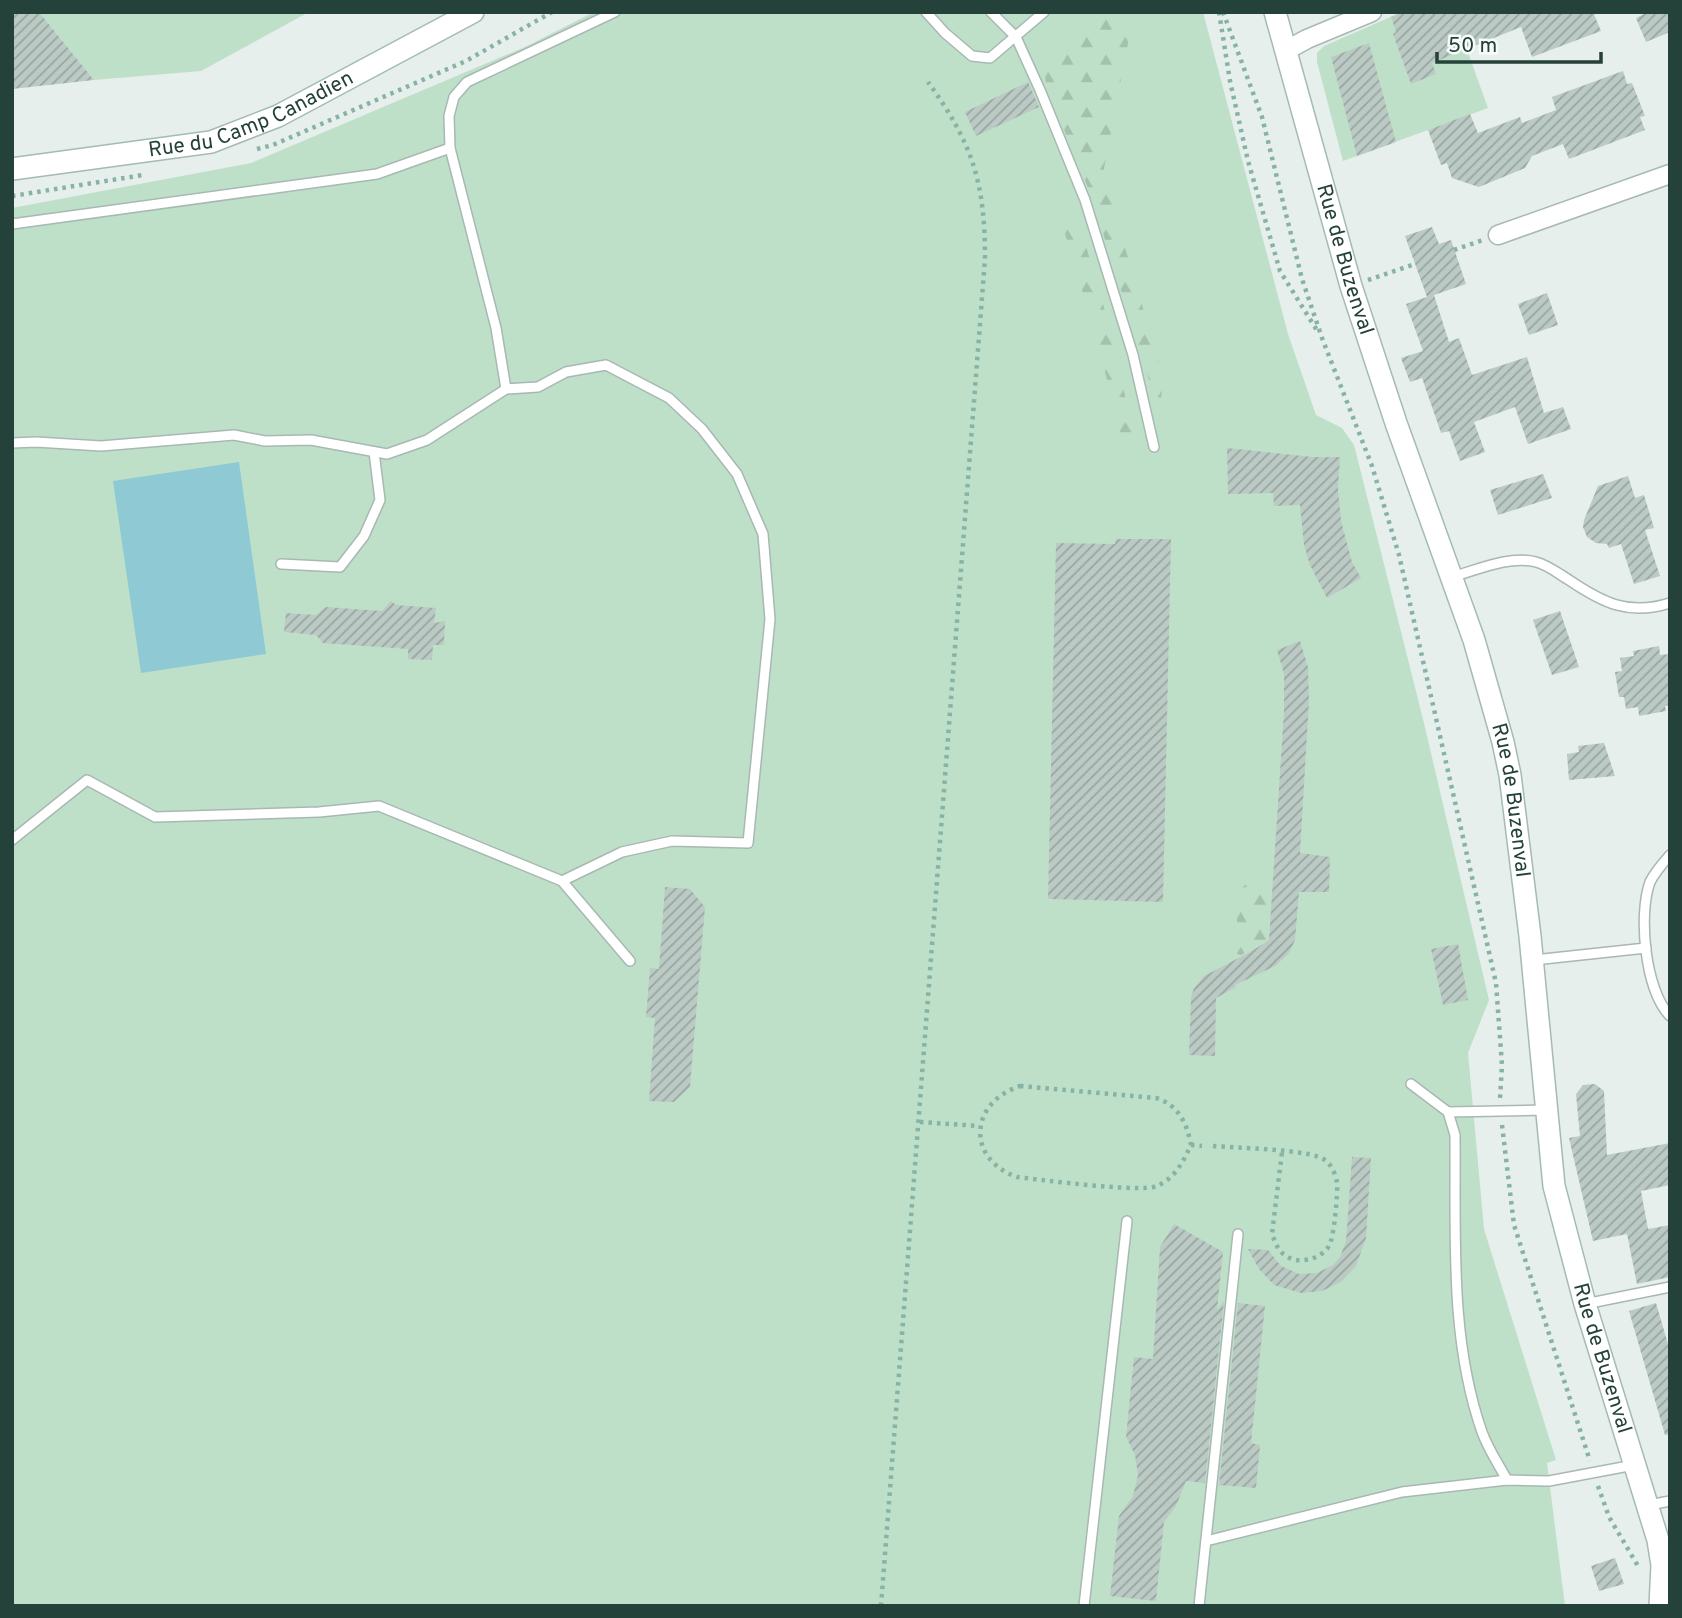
<svg xmlns="http://www.w3.org/2000/svg" width="1682" height="1618" viewBox="0 0 1682 1618" font-family="Overpass,sans-serif">
<defs>
<pattern id="forest-firs" width="22" height="20" patternUnits="userSpaceOnUse" patternTransform="scale(1.75)"><rect width="22" height="20" fill="#bfe0c8"/><path d="M5 1l3.5 6h-7zM16 11l3.5 6h-7z" fill="#a4c1ad"/></pattern>
<pattern id="building-hatch" width="6" height="6" patternUnits="userSpaceOnUse" patternTransform="scale(1.75)"><rect width="6" height="6" fill="#bbcac4"/><path d="M-1 1l2-2M0 6l6-6M5 7l2-2" fill="none" stroke="#98a6a0"/></pattern>
</defs>
<rect width="100%" height="100%" fill="#e6efeb"/>
<g fill="#bfe0c8">
<path d="M39,12H309L201,71L94,80Z"/>
<path d="M594,12H1203L1288,334L1316,415L1342,428L1354,445L1423,719L1489,1000L1468,1053L1484,1229L1556,1460L1547,1463L1565,1606H12V208L251,163L525,47Z"/>
<path d="M1402,12L1463,39L1488,108L1343,161L1317,62V53L1324,46Z"/>
</g>
<g fill="url(#forest-firs)">
<path d="M1100,12C1123,12 1124,17 1129,38L1103,174L1162,372L1161,418L1091,195L1046,86C1046,83 1045,79 1045,75C1046,56 1083,21 1100,12Z"/>
<path d="M1066,209L1072,210C1103,284 1117,365 1136,442L1133,446H1124L1096,337L1060,217V211Z"/>
<path d="M1271,880L1273,885L1269,940L1241,955L1237,954V893L1249,881Z"/>
</g>
<path fill="#8ec9d4" d="M239,462L266,654L141,673L113,481Z"/>
<g fill="url(#building-hatch)">
<path d="M12,12H39L94,80L12,89Z"/>
<path d="M1402,12H1593L1601,31L1532,57L1521,27L1432,63L1436,74L1411,84L1393,34L1396,32L1391,17Z"/>
<path d="M1648,12H1670V32L1646,42L1636,18Z"/>
<path d="M1369,43L1396,142L1357,156L1331,57Z"/>
<path d="M1623,71L1627,84L1632,83L1645,116L1640,117L1645,130L1569,159L1563,144L1532,156L1525,168L1479,187L1452,178L1447,163L1441,165L1428,130L1470,114L1478,133L1520,117L1522,123L1556,110L1552,97Z"/>
<path d="M1028,82L1039,107L976,136L965,112Z"/>
<path d="M1432,227L1439,244L1451,240L1466,284L1434,295L1449,342L1459,338L1472,375L1527,357L1544,413L1563,407L1571,429L1528,444L1515,407L1474,422L1485,452L1460,461L1449,431L1441,433L1422,378L1410,382L1401,358L1423,351L1406,304L1427,297L1405,236Z"/>
<path d="M1547,293L1558,325L1529,335L1518,304Z"/>
<path d="M1227,448L1312,457H1340L1338,489L1341,521L1352,562L1361,578L1327,598L1310,565L1304,545L1300,505L1274,506L1273,493L1228,494Z"/>
<path d="M1543,474L1552,498L1498,515L1490,490Z"/>
<path d="M1628,476L1635,498L1644,495L1654,528L1645,530L1660,576L1634,584L1621,544L1609,548L1607,544L1596,543L1587,537L1583,527L1584,520L1598,486Z"/>
<path d="M1116,539H1171L1163,902L1048,899L1056,543L1115,544Z"/>
<path d="M391,601L396,605L436,608L434,623L445,621L444,645H433L432,660L408,659V649L323,643L316,635L284,632L286,613L316,615L326,607L382,611Z"/>
<path d="M1560,611L1579,667L1552,675L1533,620Z"/>
<path d="M1300,641L1308,667L1309,701L1300,853L1330,857L1329,892H1299L1295,940L1289,953L1275,966L1235,985L1236,987L1216,998L1215,1056L1189,1055L1191,997L1194,988L1204,976L1252,951L1269,940L1284,712V674L1277,650Z"/>
<path d="M1659,646L1660,655L1670,654V705L1665,706L1666,711L1639,716L1638,707L1626,709L1624,697H1619L1615,672L1622,671L1620,658L1634,656L1633,651Z"/>
<path d="M1604,743L1615,776L1569,780L1567,754L1579,752L1578,746Z"/>
<path d="M665,887L690,889L705,907L690,1087L674,1102L649,1101L655,1018L646,1017L650,968L659,969Z"/>
<path d="M1458,944L1468,1000L1443,1005L1431,949Z"/>
<path d="M1595,1084L1604,1091L1607,1155L1670,1143V1185L1641,1191L1648,1229L1670,1225V1277L1637,1284L1627,1234L1593,1241L1569,1138L1580,1136L1576,1094L1583,1085Z"/>
<path d="M1352,1157L1371,1158L1366,1238L1356,1266L1341,1282L1322,1291L1301,1293L1274,1285L1259,1269L1248,1249L1268,1250L1281,1266L1299,1274L1317,1273L1333,1265L1340,1257L1346,1241Z"/>
<path d="M1174,1224L1223,1252L1217,1310L1224,1301L1205,1483L1186,1481L1176,1506L1164,1522L1156,1601L1110,1596L1119,1516L1133,1496L1138,1475L1135,1455L1126,1437L1134,1357L1153,1359L1160,1247Z"/>
<path d="M1238,1303L1265,1306L1251,1443L1260,1445L1256,1488L1219,1485Z"/>
<path d="M1656,1303L1670,1351V1434L1665,1435L1629,1311Z"/>
<path d="M1615,1558L1624,1584L1599,1591L1591,1566Z"/>
</g>
<g fill="none" stroke-linecap="round" stroke-linejoin="round">
<defs>
<g id="service">
<path d="M926,12L945,33L972,56L990,58L1044,12"/>
<path d="M991,12L1016,37L1040,90L1085,200L1133,355L1154,447"/>
<path d="M12,224L377,174L450,148"/>
<path d="M506,389L538,387L566,372L606,365L669,398L702,429L737,474L763,534L770,619L748,843L672,841L622,852L562,881L630,961"/>
<path d="M12,443L36,442L101,446L234,435L265,441L311,440L387,454L427,440L506,389L496,328L450,148L449,116L454,97L467,82L615,12"/>
<path d="M281,564L340,567L364,536L380,500L374,452"/>
<path d="M1452,577C1477,570 1509,555 1536,562C1548,565 1559,574 1569,580C1603,603 1629,616 1670,603"/>
<path d="M12,840L87,780L155,817L319,812L379,806L562,881"/>
<path d="M1670,855C1662,864 1655,872 1650,882C1638,915 1645,990 1670,1016"/>
<path d="M1534,960L1646,948"/>
<path d="M1411,1084L1448,1112L1455,1135C1456,1234 1449,1338 1482,1432C1488,1449 1499,1465 1507,1480"/>
<path d="M1448,1112L1547,1110"/>
<path d="M1585,1304L1670,1287"/>
<path d="M1649,1505L1670,1501"/>
<path d="M1206,1541L1402,1492L1507,1480L1549,1481L1634,1465"/>
<path d="M1084,1606L1127,1221"/>
<path d="M1199,1606L1238,1234"/>
</g>
<g id="minor">
<path d="M1287,50L1307,39L1372,12"/>
<path d="M1498,235L1670,174"/>
</g>
<g id="secondary">
<path id="s1" d="M1275,12L1351,286L1396,423L1474,640L1503,742L1510,775L1530,936L1554,1186L1585,1304L1658,1540L1662,1565L1660,1606"/>
<path id="s2" d="M12,169L211,142L278,116L473,12"/>
</g>
</defs>
<use href="#service" stroke="#a8b8b2" stroke-width="12"/>
<use href="#minor" stroke="#a8b8b2" stroke-width="21"/>
<use href="#secondary" stroke="#a4bbb3" stroke-width="24"/>
<g stroke="#86b3a5" stroke-width="4.5" stroke-dasharray="3.5 5" stroke-linecap="butt">
<path d="M1219,12L1230,81L1248,161L1280,271L1318,332"/>
<path d="M1223,12L1262,117L1302,279L1322,338L1372,466L1399,555L1496,983L1502,1065L1500,1099"/>
<path d="M257,149L273,145L466,61L552,12"/>
<path d="M12,196L143,175"/>
<path d="M1454,250L1483,240"/>
<path d="M1368,280L1415,264"/>
<path d="M1020,1086L1156,1098C1179,1105 1187,1124 1191,1145C1183,1162 1175,1178 1157,1186C1140,1193 1043,1180 1017,1177C966,1159 969,1103 1020,1086Z"/>
<path d="M920,1122L979,1126"/>
<path d="M1502,1125L1514,1225L1590,1461"/>
<path d="M1191,1145L1202,1146"/>
<path d="M1213,1146C1235,1148 1310,1149 1325,1160C1331,1164 1336,1175 1337,1183C1338,1193 1334,1238 1329,1246C1321,1259 1299,1265 1286,1256C1278,1251 1275,1242 1272,1234L1282,1152"/>
<path d="M1598,1486L1609,1517L1638,1566"/>
<path d="M881,1606L985,259C985,183 973,144 928,82"/>
</g>
<use href="#service" stroke="#fff" stroke-width="9"/>
<use href="#minor" stroke="#fff" stroke-width="18"/>
<use href="#secondary" stroke="#fff" stroke-width="21"/>
</g>
<g text-anchor="middle" dominant-baseline="central" stroke-width="6" stroke-linejoin="round" paint-order="stroke">
<g font-size="21" fill="#24423a" stroke="#f7fbf9">
<text stroke="none"><textPath href="#s2" startOffset="247">Rue du Camp Canadien</textPath></text>
<text stroke="none"><textPath href="#s1" startOffset="257">Rue de Buzenval</textPath></text>
<text stroke="none"><textPath href="#s1" startOffset="824">Rue de Buzenval</textPath></text>
<text stroke="none"><textPath href="#s1" startOffset="1391">Rue de Buzenval</textPath></text>
</g>
</g>
<rect width="1682" height="1618" fill="none" stroke="#24423a" stroke-width="28"/>
<path d="M1437 52v10h164v-10" fill="none" stroke="#24423a" stroke-width="3.5"/>
<text x="1448" y="52" font-size="21" fill="#24423a" stroke="#f7fbf9" stroke-width="5" paint-order="stroke">50 m</text>
</svg>
